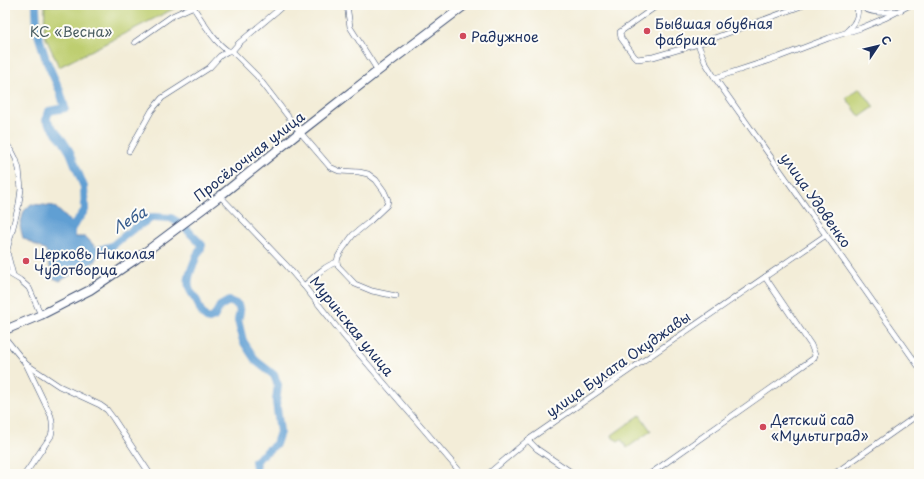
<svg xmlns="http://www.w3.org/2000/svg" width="924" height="479" viewBox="0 0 924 479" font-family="'Playpen Sans',sans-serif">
<rect width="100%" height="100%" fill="#fdfcf7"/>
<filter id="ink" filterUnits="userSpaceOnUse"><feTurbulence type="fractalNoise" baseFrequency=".025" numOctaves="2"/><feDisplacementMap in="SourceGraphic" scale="8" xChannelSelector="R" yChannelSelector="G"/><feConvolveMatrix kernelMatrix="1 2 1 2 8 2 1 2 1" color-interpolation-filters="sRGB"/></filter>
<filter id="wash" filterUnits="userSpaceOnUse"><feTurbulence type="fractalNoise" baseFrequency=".012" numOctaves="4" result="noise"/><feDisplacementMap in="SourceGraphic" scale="16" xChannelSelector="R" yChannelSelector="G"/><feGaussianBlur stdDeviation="0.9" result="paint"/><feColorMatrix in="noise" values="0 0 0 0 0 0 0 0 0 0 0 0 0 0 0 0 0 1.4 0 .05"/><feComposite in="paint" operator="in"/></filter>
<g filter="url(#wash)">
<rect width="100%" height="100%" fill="#f3edd8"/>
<g fill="#bece70" stroke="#6c7e67">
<path d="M45,5H181L59,67L44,34Z"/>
<path d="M860,88L874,107L860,117L846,98Z"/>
<path d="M640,415L651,431L627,448L621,439L618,441L613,438L612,435Z"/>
</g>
<path fill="#619fd3" stroke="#3e6798" d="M31,204L54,206L75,226L74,237H86L98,250L96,261L60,281L53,278L46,251L23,238L20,226L24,211Z"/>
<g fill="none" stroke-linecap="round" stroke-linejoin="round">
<g stroke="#619fd3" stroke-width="8">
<path d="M36,5V7L37,31L46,60L60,91L65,108L49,111L46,120L63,141L70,152L84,187L85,210L71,229V234"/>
<path d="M87,251H95L112,246L133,229L153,217L171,218L184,226L192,235L202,245C201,250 198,253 196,257C193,267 185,280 190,290C192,294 195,298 197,301C200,308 201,316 209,319L214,317L220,306L229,301L238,305L240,312L238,320L243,341L256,361L274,375L278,385L276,401L280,432L276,444L255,461L257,474"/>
</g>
</g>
</g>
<g filter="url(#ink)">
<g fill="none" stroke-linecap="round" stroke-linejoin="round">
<defs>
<g id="street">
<path d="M347,5L350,27L378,71"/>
<path d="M658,5L620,32L621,38L634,56L637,59L653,57L698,44L804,5"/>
<path d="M860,5C870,14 883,13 895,11"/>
<path d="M193,7C202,20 214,42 228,51"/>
<path d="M848,30C856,23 859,16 857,5"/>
<path d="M135,42L172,16L196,5"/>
<path d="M698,44L705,62L715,78L919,367"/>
<path d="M232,51L257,76L300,132L330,167L339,171L359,172L368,174L376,180L384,191L388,200L387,205L369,222L353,235L342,250L338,257L337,262L338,266L355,284L372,291L396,296"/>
<path d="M715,78L779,57L829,38L861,28L885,18L910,5"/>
<path d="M5,143L12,151L16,159L19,169L21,189L19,204L7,250L8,256L13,275"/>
<path d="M129,151L152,110L162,98L209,68L220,56L228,51H232L239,43L284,5"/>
<path d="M220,196L286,265L304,286L343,335L462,474"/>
<path d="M5,271L20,280L29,288L41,315"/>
<path d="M304,286C314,277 324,266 337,262"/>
<path d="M5,338L26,364L51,416C53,424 53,429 51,436L25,474"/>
<path d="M26,364L59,386L100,405L107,410L113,418L150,474"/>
<path d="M528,440L537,449L574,474"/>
<path d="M488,474L528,440L826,235"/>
<path d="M650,474L814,358L815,355L811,345L765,277"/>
<path d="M834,474L919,414"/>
</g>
<path id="primary" d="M5,330L41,315L90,290L136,259L220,196L300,132L378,71L465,5"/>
</defs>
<use href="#street" stroke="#3b4c70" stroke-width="6"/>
<use href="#primary" stroke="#3b4c70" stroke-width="10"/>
<use href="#street" stroke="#fff" stroke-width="5"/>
<use href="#primary" stroke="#fff" stroke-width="8"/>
</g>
</g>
<g fill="#d1495b" stroke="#fdfcf7" stroke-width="1.5">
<circle cx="647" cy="31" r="4"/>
<circle cx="463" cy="36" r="4"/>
<circle cx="26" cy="261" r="4"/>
<circle cx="763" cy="427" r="4"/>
</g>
<g text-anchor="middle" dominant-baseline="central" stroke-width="4" stroke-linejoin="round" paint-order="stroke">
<g font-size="14" fill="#1b2f5e" stroke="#fdfcf7" text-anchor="start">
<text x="655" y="23">Бывшая обувная<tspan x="655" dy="16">фабрика</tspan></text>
<text x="471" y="36">Радужное</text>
<text x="34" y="253">Церковь Николая<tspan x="34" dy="16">Чудотворца</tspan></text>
<text x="771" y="419">Детский сад<tspan x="771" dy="16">«Мультиград»</tspan></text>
</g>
<g font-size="14" fill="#4c5f63" stroke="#fdfcf7">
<text x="71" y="31">КС «Весна»</text>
</g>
<g font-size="14" fill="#1b2f5e" stroke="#fdfcf7">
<text transform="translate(249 156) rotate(-38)">Просёлочная улица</text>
<text transform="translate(816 200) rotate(55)">улица Удовенко</text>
<text transform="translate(352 326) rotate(51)">Муринская улица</text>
<text transform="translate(618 364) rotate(-35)">улица Булата Окуджавы</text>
</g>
<g font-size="15" font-style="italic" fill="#375c8d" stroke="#fdfcf7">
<text transform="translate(129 219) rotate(-31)">Леба</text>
</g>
</g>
<rect width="924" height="479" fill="none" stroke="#fdfcf7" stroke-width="20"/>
<g transform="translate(878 46) rotate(55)" stroke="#fdfcf7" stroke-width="3" paint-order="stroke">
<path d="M0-3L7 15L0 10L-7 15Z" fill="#1b2f5e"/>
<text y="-6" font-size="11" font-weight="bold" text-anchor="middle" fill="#1b2f5e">С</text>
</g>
</svg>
